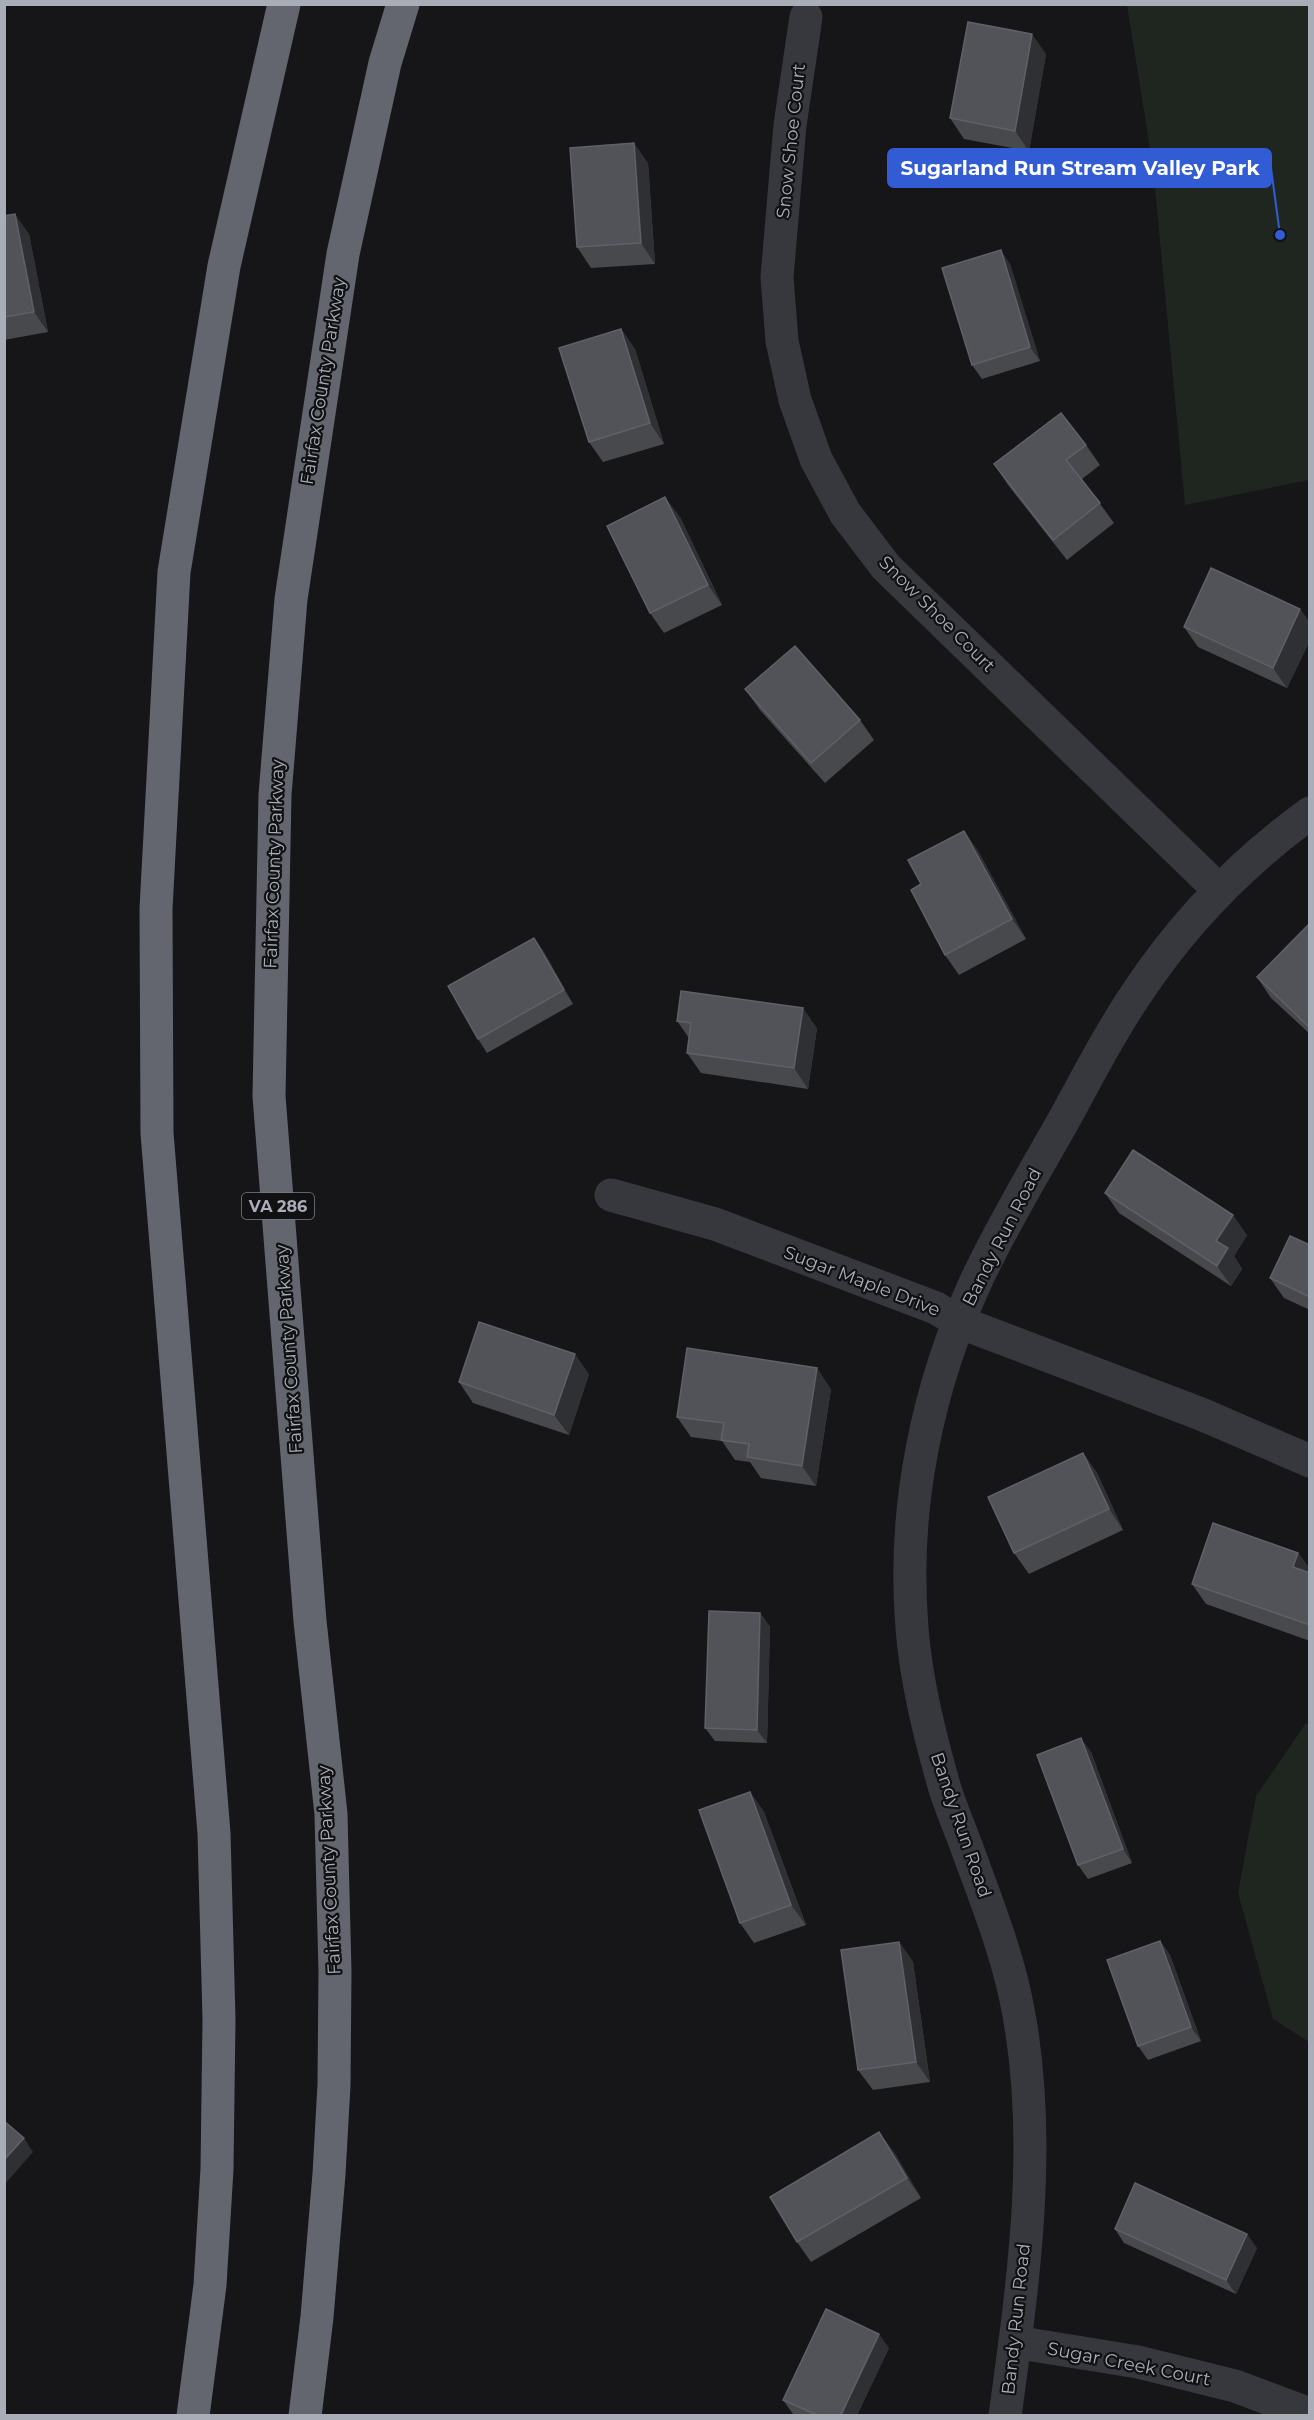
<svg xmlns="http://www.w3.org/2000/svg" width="1314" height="2420" viewBox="0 0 1314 2420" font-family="Montserrat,sans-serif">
<rect width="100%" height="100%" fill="#161618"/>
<g fill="#1e261f">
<path d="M1127,5H1309V480L1185,505L1153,167Z"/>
<path d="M1306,1723L1310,1725L1309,2042L1273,2019L1238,1893L1256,1796Z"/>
</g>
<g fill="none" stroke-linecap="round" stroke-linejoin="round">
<g stroke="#37383d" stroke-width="33">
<path d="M806,17L790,125L777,277L782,341L795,400L816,459L845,513L886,567L1219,890"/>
<path d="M611,1195L715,1224L936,1308L959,1322L1201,1414L1310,1461"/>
<path d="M1015,2342L1138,2362L1235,2386L1310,2414"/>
<path d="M1005,2416C1023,2284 1043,2147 1019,2015C1009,1957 987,1903 967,1848C959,1826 949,1804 943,1782C929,1732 916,1680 912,1628C902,1509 927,1387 977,1279C1002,1226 1032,1176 1061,1125C1085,1082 1107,1037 1135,996C1182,924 1240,864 1310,813"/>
</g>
<g stroke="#63666e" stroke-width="33">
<path d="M193,2416L210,2285L217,2169L219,2019L214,1833L157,1133L156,909L174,572L224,266L284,4"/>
<path d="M305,2416L317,2317L329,2174L334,2085L335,1972L331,1814L310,1621L269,1096L275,795L291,599L343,254L385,63L403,4"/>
</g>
</g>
<g fill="#47494d">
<path d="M1046,54L1029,151L964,139L950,118Z"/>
<path d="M648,163L655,264L591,268L577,247Z"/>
<path d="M4,216L29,234L48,332L4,340Z"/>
<path d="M1010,264L1040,361L982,379L972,365Z"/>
<path d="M621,329L635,349L664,444L603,462L589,442Z"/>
<path d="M1086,445L1100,465L1082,479L1114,523L1067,560L1008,485L994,464Z"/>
<path d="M680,517L722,605L664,633L650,613Z"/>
<path d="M1300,609L1310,623V640L1287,688L1198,647L1184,627Z"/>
<path d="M745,689L860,720L874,740L825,783L760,710Z"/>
<path d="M964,831L978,851L1026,939L959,975L945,955L921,884Z"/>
<path d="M1310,923V1034L1271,998L1257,977Z"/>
<path d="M534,938L544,952L573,1004L487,1053L478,1039Z"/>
<path d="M677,1021L817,1028L808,1089L701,1073L687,1053L689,1038Z"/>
<path d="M1105,1193L1247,1235L1234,1256L1242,1269L1231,1286L1119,1213Z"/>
<path d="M1310,1245V1310L1284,1298L1270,1278Z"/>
<path d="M589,1374L569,1435L473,1403L459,1382Z"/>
<path d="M831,1389L816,1486L761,1478L750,1462L735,1460L722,1441L691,1437L677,1417Z"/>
<path d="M1083,1453L1097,1473L1123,1530L1029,1574L1014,1553Z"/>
<path d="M1298,1553L1310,1569V1641L1206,1604L1192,1584Z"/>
<path d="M760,1613L770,1627L767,1743L715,1741L705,1728Z"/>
<path d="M1091,1752L1132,1863L1088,1879L1078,1865Z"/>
<path d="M750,1792L764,1812L806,1925L754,1943L740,1923Z"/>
<path d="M1160,1941L1170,1955L1201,2041L1148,2060L1138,2046Z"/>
<path d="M899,1942L913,1962L930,2082L873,2090L858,2070Z"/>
<path d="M894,2152L921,2198L811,2262L797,2242Z"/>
<path d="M1115,2229L1257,2248L1236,2294L1124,2243Z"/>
<path d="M889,2348L857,2415H797L793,2414L783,2400Z"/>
</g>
<g fill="#2f3033">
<path d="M1032,34L1046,54L1029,151L1015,131Z"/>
<path d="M634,143L648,163L655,264L641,243Z"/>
<path d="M15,214L29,234L48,332L34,312Z"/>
<path d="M1001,250L1010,264L1040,361L1030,347Z"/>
<path d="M621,329L635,349L664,444L650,423Z"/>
<path d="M665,497L680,517L722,605L708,585Z"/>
<path d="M1300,609L1310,623V640L1287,688L1273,668Z"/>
<path d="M964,831L978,851L1026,939L1012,919Z"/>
<path d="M534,938L544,952L573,1004L564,990Z"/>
<path d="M803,1008L817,1028L808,1089L794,1068Z"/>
<path d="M1233,1215L1247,1235L1234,1256L1242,1269L1231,1286L1217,1266L1216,1241Z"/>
<path d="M575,1354L589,1374L569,1435L554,1415Z"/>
<path d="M817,1368L831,1389L816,1486L802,1466Z"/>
<path d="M1083,1453L1097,1473L1123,1530L1109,1509Z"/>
<path d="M1298,1553L1310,1569V1580L1293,1567Z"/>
<path d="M760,1613L770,1627L767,1743L757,1730Z"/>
<path d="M1081,1738L1091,1752L1132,1863L1123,1849Z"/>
<path d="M750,1792L764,1812L806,1925L791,1905Z"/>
<path d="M1160,1941L1170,1955L1201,2041L1191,2027Z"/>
<path d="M899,1942L913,1962L930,2082L916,2062Z"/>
<path d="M879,2132L894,2152L921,2198L907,2178Z"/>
<path d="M24,2138L33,2152L4,2185V2160Z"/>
<path d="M1247,2234L1257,2248L1236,2294L1226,2280Z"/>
<path d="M879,2334L889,2348L857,2415H841Z"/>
</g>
<g fill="#525359" stroke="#5f6168" stroke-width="1.5">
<path d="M968,22L1032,34L1015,131L950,118Z"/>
<path d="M634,143L641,243L577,247L570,148Z"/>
<path d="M15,214L34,312L4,317V216Z"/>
<path d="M1001,250L1030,347L972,365L942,268Z"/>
<path d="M621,329L650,423L589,442L559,348Z"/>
<path d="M1061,413L1086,445L1066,460L1100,503L1053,540L994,464Z"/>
<path d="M665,497L708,585L650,613L607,526Z"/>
<path d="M1211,568L1300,609L1273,668L1184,627Z"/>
<path d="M795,646L860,720L811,763L745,689Z"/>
<path d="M964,831L1012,919L945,955L911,890L921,884L908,860Z"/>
<path d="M1310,923V1028L1257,977Z"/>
<path d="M534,938L564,990L478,1039L448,986Z"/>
<path d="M681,991L803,1008L794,1068L687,1053L691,1023L677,1021Z"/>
<path d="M1133,1150L1233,1215L1216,1241L1228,1248L1217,1266L1105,1193Z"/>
<path d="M1290,1236L1310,1245V1297L1270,1278Z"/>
<path d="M479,1322L575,1354L554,1415L459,1382Z"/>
<path d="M687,1348L817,1368L802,1466L747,1457L749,1444L721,1440L724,1423L677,1417Z"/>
<path d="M1083,1453L1109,1509L1014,1553L988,1497Z"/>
<path d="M1213,1523L1298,1553L1293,1567L1310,1573V1625L1192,1584Z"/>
<path d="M709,1611L760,1613L757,1730L705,1728Z"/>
<path d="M1081,1738L1123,1849L1078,1865L1037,1755Z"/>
<path d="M750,1792L791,1905L740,1923L699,1810Z"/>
<path d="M1160,1941L1191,2027L1138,2046L1107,1960Z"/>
<path d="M899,1942L916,2062L858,2070L841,1950Z"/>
<path d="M4,2121L24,2138L4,2160Z"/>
<path d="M879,2132L907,2178L797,2242L770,2197Z"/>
<path d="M1135,2183L1247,2234L1226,2280L1115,2229Z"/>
<path d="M826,2309L879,2334L841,2415H817L783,2400Z"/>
</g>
<g text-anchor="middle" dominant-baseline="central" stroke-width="4.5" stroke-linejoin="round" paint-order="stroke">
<rect fill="#111113" stroke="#7b7e86" stroke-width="1.5" x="242" y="1193" width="72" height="26" rx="4.5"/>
<g font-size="16" font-weight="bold" fill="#a8adb8">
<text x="278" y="1206">VA 286</text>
</g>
<g font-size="18" fill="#a8adb8" stroke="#111113">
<text transform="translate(791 141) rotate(-84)">Snow Shoe Court</text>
<text transform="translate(323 381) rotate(-81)">Fairfax County Parkway</text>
<text transform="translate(937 614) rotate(45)">Snow Shoe Court</text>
<text transform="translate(274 864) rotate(-88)">Fairfax County Parkway</text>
<text transform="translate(1002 1237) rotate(-63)">Bandy Run Road</text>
<text transform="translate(862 1281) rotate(21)">Sugar Maple Drive</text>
<text transform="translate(289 1349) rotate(-94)">Fairfax County Parkway</text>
<text transform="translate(961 1825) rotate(71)">Bandy Run Road</text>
<text transform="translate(329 1870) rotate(-93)">Fairfax County Parkway</text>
<text transform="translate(1016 2319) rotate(-84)">Bandy Run Road</text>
<text transform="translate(1129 2364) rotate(11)">Sugar Creek Court</text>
</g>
</g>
<path fill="none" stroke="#325cd3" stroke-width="2" d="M1280 235L1271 168"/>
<circle fill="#325cd3" stroke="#111113" stroke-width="2" cx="1280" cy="235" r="6"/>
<rect fill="#325cd3" stroke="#325cd3" stroke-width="2" x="888" y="149" width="383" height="38" rx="6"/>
<g font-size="20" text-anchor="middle" font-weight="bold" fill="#fff">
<text x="1080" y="175">Sugarland Run Stream Valley Park</text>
</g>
<rect width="1314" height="2420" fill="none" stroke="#a8adb8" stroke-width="12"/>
</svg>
